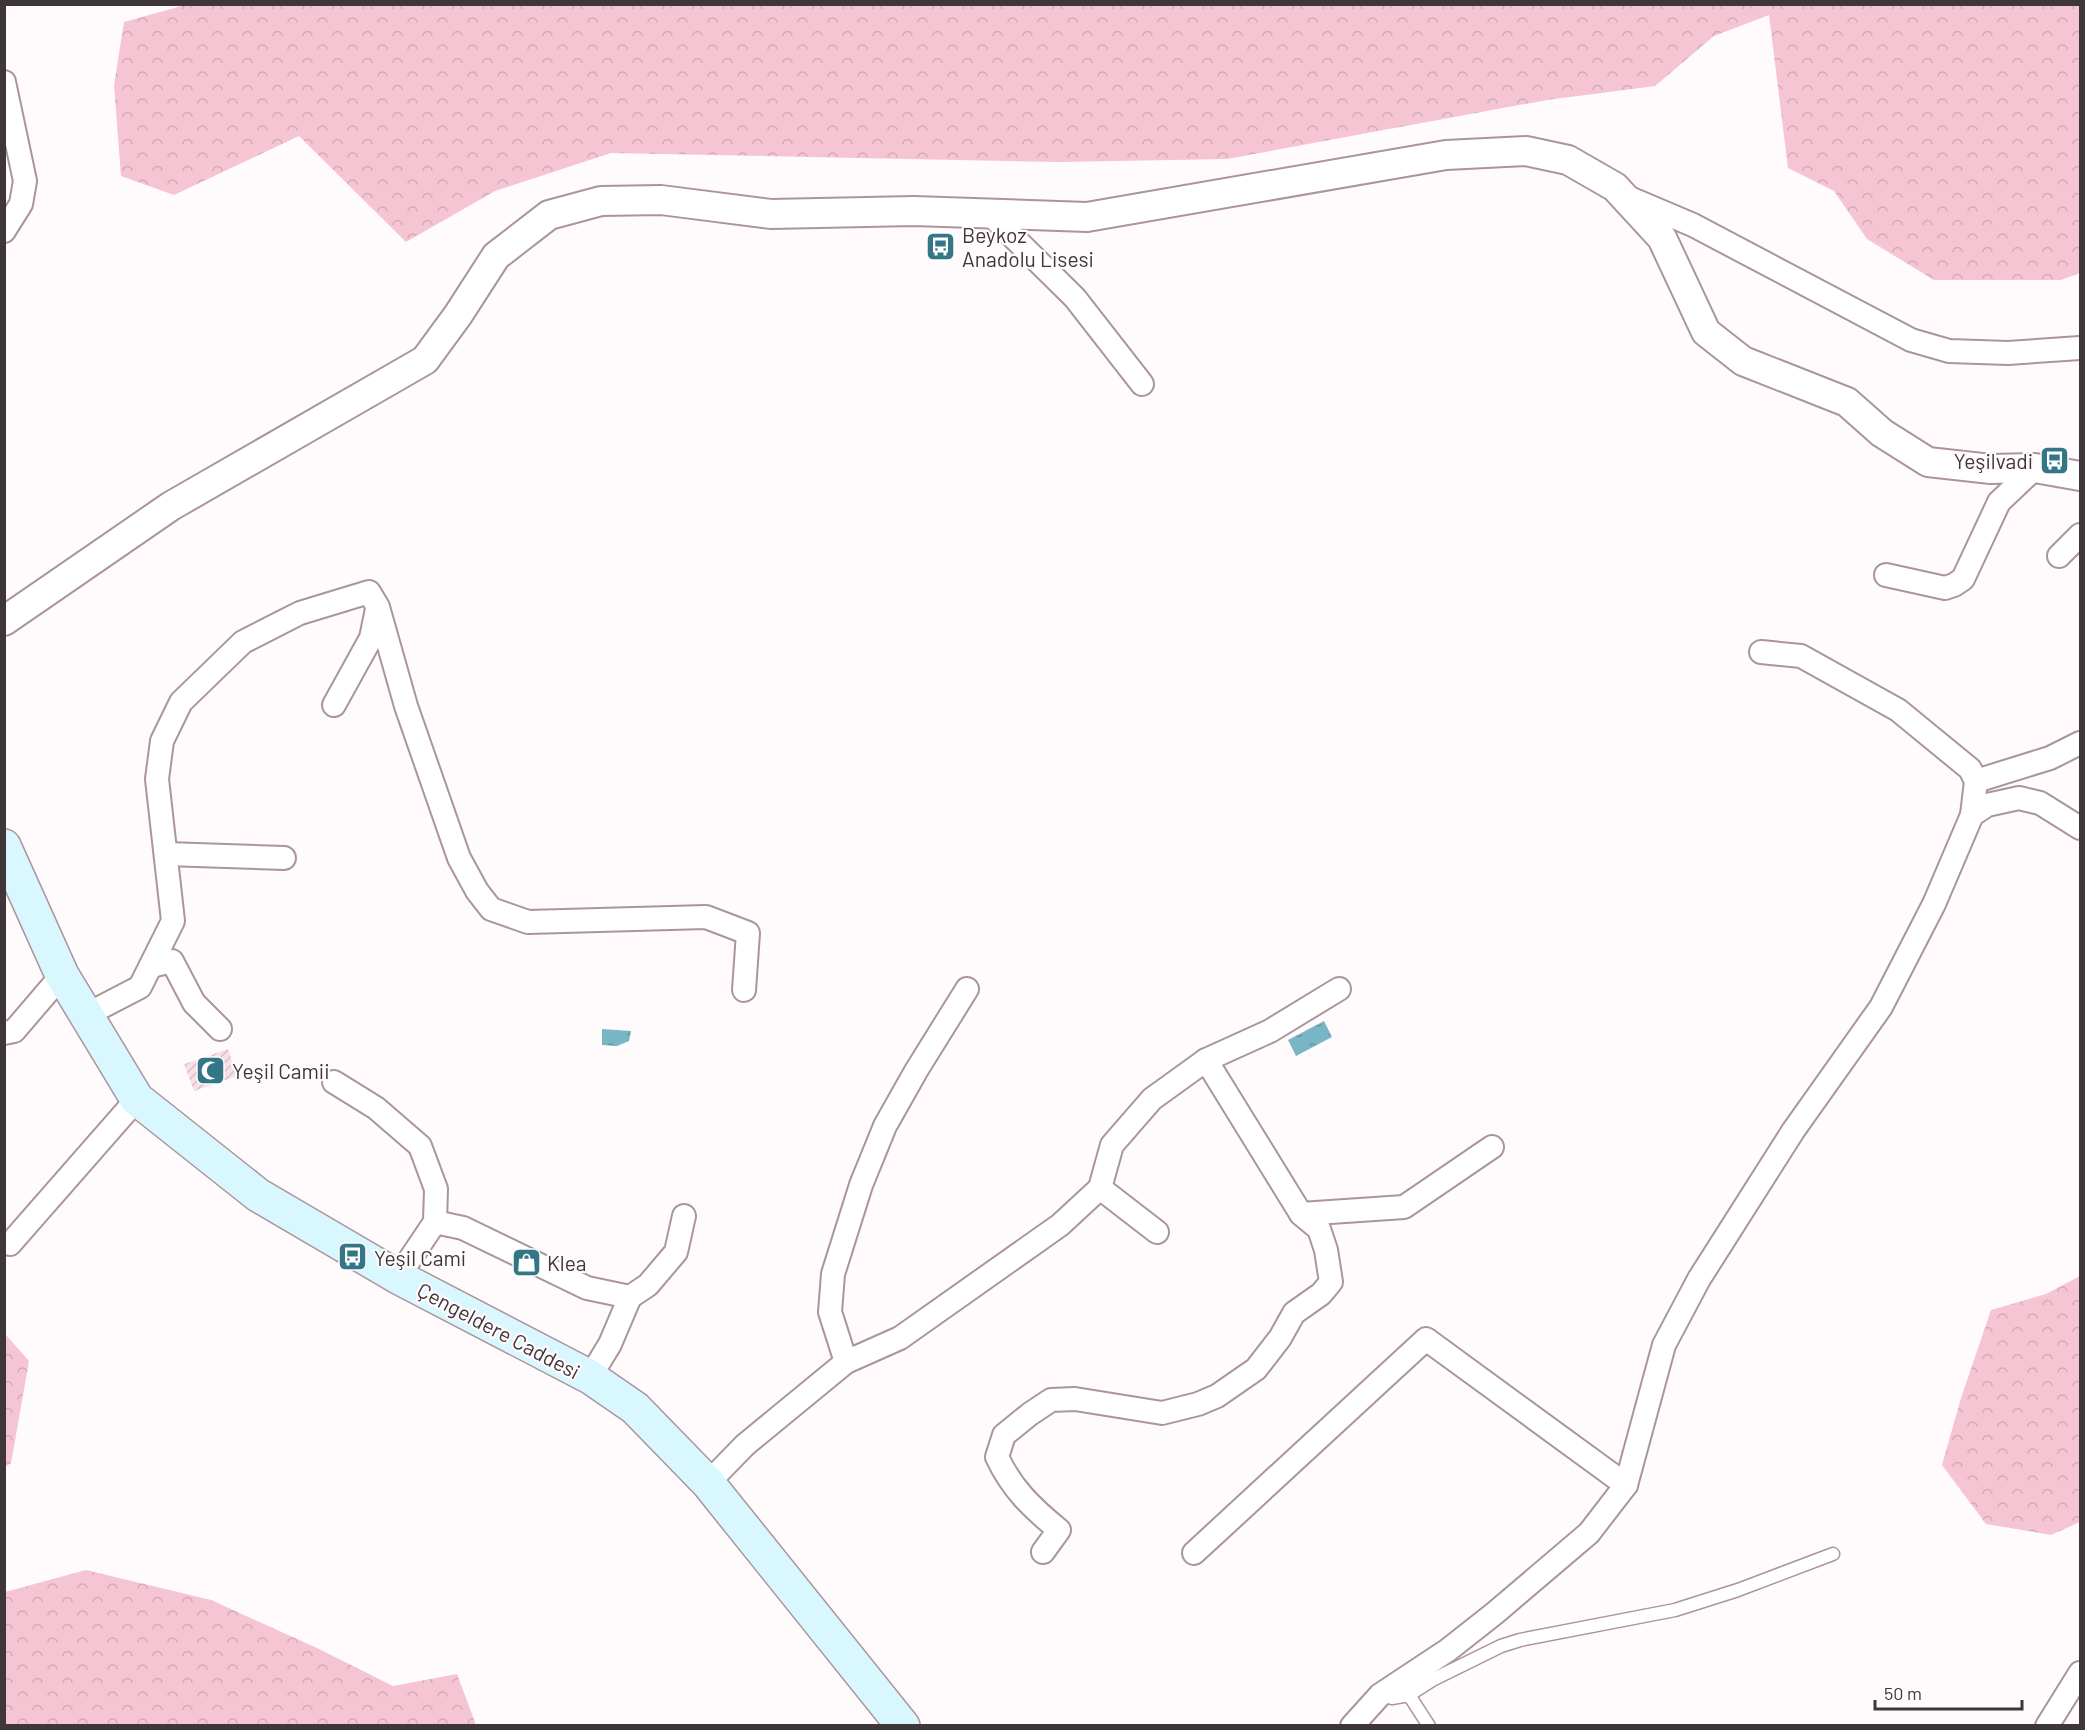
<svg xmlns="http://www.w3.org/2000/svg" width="2085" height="1730" viewBox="0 0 2085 1730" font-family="Barlow,sans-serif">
<defs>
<pattern id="forest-crowns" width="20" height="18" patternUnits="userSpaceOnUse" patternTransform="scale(1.5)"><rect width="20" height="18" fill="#f5c5d3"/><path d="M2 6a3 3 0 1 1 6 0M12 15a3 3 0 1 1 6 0" fill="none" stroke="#d3aab6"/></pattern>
<pattern id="water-ripples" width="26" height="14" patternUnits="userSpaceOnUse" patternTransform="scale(1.5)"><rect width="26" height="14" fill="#79b6c5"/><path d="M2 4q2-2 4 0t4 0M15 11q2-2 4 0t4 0" fill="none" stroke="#6595a1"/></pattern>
<pattern id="building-hatch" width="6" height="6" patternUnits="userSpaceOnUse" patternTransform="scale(1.5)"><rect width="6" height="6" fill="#f8e0e6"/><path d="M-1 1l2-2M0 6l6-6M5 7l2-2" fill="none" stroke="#d6c1c6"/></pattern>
</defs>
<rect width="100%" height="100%" fill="#fffafb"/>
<g fill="url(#forest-crowns)">
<path d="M185,5H2080V273L2061,280H1934L1867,239L1834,191L1788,168L1769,15L1714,36L1655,86L1547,100L1227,159L1059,162L611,153L495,191L406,242L299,136L174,195L121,176L114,85L124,22Z"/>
<path d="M2080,1276V1522L2051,1535L1986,1524L1942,1465L1961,1398L1991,1310L2046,1294Z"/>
<path d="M5,1334L29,1361L11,1463L5,1467Z"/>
<path d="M86,1570L211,1600L317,1648L393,1686L457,1674L476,1725H5V1592Z"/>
</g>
<g fill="url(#water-ripples)">
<path d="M1324,1021L1332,1037L1296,1056L1288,1040Z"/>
<path d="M602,1029L631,1031L629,1041L617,1046L602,1045Z"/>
</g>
<path fill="url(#building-hatch)" d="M228,1049L237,1076L194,1091L184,1064Z"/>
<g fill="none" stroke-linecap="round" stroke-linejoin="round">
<defs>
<g id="service">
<path d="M1381,1695L1392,1698L1409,1695L1434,1679L1501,1646L1520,1640L1675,1610L1738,1590L1833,1554"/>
<path d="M1409,1695L1429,1726"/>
</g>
<g id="minor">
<path d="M4,82L25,181L21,204L4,231"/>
<path d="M1627,197L1693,225L1911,340L1949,351L2008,353L2080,348"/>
<path d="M990,214L1075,298L1142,384"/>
<path d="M2059,556L2080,535"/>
<path d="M1886,575L1945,588L1954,585L1963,579L1999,502L2035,468"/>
<path d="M1761,652L1801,656L1898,710L1970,769L1976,781L1972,815"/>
<path d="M334,705L371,638L377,609"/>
<path d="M1976,781L2050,758L2080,743"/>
<path d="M166,854L284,858"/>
<path d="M151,966L172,961L194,1003L220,1029"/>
<path d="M86,1015L140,987L173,921L157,779L162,741L181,702L243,642L300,613L369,592L378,607L406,706L459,858L477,891L491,909L528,922L706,917L748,933L744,990"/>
<path d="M4,1033L14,1031L62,975"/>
<path d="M334,1082L376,1108L420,1146L436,1189L435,1222L398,1277"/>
<path d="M1100,1188L1157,1232"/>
<path d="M1301,1214L1404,1207L1492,1147"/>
<path d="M435,1222L463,1228L587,1288L630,1297L648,1285L676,1252L684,1216"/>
<path d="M10,1244L137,1099"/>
<path d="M846,1362L830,1312L833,1274L861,1185L885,1126L916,1071L967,989"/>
<path d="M590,1377L610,1344L630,1297"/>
<path d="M708,1483L745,1445L846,1362L900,1338L1060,1225L1100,1188L1112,1145L1152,1099L1206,1060L1270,1031L1339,989"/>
<path d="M1626,1485L1664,1345L1699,1279L1793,1131L1881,1007L1934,904L1972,815L1987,805L2019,798L2040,803L2080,828"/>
<path d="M1043,1552L1059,1530C1032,1508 1012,1489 997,1457L1004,1435L1030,1414L1051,1400L1075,1399L1162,1413L1198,1404L1217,1396L1256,1369L1280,1338L1294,1313L1321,1294L1331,1282L1326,1250L1319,1229L1301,1214L1206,1060"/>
<path d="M1194,1553L1426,1339L1626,1485L1589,1533L1495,1613L1448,1650L1380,1695L1352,1726"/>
<path d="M2047,1726L2080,1673"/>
</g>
<path id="tertiary" d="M4,621L171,506L425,360L458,315L496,256L549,215L601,201L661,200L771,214L914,211L1087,217L1446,155L1526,151L1568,160L1615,187L1662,238L1706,332L1743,361L1847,402L1882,433L1928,462L1991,469L2035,468L2080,476"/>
<path id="secondary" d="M4,846L62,975L137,1099L258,1195L398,1277L590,1377L635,1408L708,1483L903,1726"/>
</defs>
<use href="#service" stroke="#ab959b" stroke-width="15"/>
<use href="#minor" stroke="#ab959b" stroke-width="26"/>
<use href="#tertiary" stroke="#ab959b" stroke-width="32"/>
<use href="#secondary" stroke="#ab959b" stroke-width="36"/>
<use href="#service" stroke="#fff" stroke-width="12"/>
<use href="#minor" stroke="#fff" stroke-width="22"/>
<use href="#tertiary" stroke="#fff" stroke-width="28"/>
<use href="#secondary" stroke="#d9f7fe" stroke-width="33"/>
</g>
<defs>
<symbol id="bus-square" viewBox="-11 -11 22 22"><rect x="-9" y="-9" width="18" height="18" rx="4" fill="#337787" stroke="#fffafb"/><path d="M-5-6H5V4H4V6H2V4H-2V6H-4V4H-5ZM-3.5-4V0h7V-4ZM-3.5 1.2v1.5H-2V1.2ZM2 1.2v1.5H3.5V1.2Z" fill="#fff"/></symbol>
<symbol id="mosque-square" viewBox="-11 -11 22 22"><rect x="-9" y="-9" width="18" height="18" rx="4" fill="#337787" stroke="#fffafb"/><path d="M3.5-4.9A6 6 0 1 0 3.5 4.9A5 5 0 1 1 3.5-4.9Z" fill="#fff"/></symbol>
<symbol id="shop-square" viewBox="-11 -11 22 22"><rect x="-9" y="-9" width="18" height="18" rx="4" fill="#337787" stroke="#fffafb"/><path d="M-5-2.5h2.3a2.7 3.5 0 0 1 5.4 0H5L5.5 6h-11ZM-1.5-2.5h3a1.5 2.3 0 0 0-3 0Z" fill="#fff"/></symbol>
</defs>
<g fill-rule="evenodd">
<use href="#bus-square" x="924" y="230" width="33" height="33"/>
<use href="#bus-square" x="2038" y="444" width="33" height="33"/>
<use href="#mosque-square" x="194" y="1054" width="33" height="33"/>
<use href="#bus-square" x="336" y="1240" width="33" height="33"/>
<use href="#shop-square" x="510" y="1246" width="33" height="33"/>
</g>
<g text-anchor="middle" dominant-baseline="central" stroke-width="4.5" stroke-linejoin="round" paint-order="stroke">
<g font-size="21" fill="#3f3639" stroke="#fffafb" text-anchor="start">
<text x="962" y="234">Beykoz<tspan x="962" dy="24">Anadolu Lisesi</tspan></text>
<text x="2033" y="460" text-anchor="end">Yeşilvadi</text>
<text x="232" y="1070">Yeşil Camii</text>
<text x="374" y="1257">Yeşil Cami</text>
<text x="547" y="1262">Klea</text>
</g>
<g font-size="21" fill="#3f3639" stroke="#fffafb">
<text transform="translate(499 1330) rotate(28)">Çengeldere Caddesi</text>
</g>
</g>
<rect width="2085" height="1730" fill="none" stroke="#3f3639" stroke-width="12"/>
<path d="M1875 1700v9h147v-9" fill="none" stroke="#3f3639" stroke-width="3"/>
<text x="1884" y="1700" font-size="18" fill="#3f3639" stroke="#fffafb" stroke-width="4.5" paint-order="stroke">50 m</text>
</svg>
